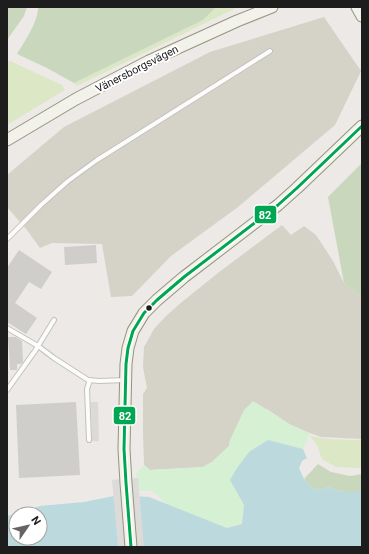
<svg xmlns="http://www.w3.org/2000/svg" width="369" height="554" viewBox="0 0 369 554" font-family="Roboto,sans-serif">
<rect width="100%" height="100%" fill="#ece9e6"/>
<g fill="#d5d2c8">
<path d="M324,17L361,71L335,125L238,207L171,256L132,296L111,297L102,244L52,243L40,248L27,230L7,207V175L64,127L210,52Z"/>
<path d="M282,225L291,235L304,226L316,235L333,261L344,283L362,297V439L321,437L307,432L289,424L267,409L230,440L229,446L212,462L203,467L150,470L144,465L143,433V394L147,388L143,367L144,347L154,329L166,316L182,302L218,273Z"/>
</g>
<g fill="#dce7c6">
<path d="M216,7H238L77,86L74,83L203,20Z"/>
<path d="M10,61L62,85L65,90L7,125V62Z"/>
<path d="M310,436C327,440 345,440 362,440V467L357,468L336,467L322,459L317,445Z"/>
</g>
<g fill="#c9d8bd">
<path d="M8,7H27L24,16L7,40Z"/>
<path d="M38,7H216L203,20L74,83L47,68L17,54C24,43 39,20 38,7Z"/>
<path d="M362,163V297L344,283L328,197Z"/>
<path d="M318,464L331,472L350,476L362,474V492H343L329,487L319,490L313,488L304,479Z"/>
</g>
<path fill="#d6f0d3" d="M253,401C272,412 289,427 310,433L303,449L268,440L230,480L244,505L242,524L227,528L165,504L162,499L152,491H139L136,474L144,465L150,470L203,467L212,462L229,446L230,440L244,410Z"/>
<path fill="#dcdad9" d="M91,402H98L99,441H92Z"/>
<path fill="#bcd9dd" d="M268,440L303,449L307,458L302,461L299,468L304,479L313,488L319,490L329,487L343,492H362V547H7V516L16,514V538H40V514H17L40,506L84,502L119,495L149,497L227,528L242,524L244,505L230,480L237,468L249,452Z"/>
<path fill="#dcdbda" d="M138,478L144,547H118L112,480Z"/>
<g fill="#d0cecb">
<path d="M96,245L97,263L65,265L64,247Z"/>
<path d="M19,250L52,272L41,289L29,282L15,303L37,318L26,334L7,322V268Z"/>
<path d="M8,337H16L22,341L23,362L21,364H17V370H10Z"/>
<path d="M76,402L80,475L19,478L16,405Z"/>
</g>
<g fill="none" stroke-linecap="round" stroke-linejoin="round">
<defs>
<g id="lane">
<path d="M7,239L41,205L68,181L97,160L270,51"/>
<path d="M7,328L38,346L54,320"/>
<path d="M7,390L35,351L38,346L54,358L88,380L99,381L126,380"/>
<path d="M89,440L87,389L90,380"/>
</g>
<g id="secondary">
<path d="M357,7L362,16"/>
<path d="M7,140L76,99L149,61L237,21L272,7"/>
<path d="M131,547L126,483L124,449L126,364L128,348L133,331L144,313L157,300L184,277L278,205L297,188L362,126"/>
</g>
</defs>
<use href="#lane" stroke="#c3c1c0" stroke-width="6"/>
<use href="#secondary" stroke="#95947f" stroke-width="13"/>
<use href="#lane" stroke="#fcfcfb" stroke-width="4"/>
<use href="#secondary" stroke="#f2f2ea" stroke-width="11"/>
<defs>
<path id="bus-1" d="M131,547L126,483L124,449L126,364L128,348L133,331L144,313L157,300L184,277L278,205L297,188L362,126"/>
</defs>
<use href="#bus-1" stroke="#fff" stroke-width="6"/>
<use href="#bus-1" stroke="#00a651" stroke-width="3"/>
</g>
<circle fill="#1d1d1d" stroke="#fff" stroke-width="1.5" cx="149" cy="308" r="3.5"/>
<g text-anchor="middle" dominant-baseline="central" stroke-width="4" stroke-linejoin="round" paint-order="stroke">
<g font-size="11" fill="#1d1d1d" stroke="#fff">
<text transform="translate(137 69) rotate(-27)">Vänersborgsvägen</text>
</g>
</g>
<g stroke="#fff" stroke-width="1.5">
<rect x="254" y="205" width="23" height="19" rx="4" fill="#00a651"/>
<rect x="113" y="406" width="23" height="19" rx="4" fill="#00a651"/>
</g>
<g font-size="11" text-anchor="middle" font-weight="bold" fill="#fff">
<text x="265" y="219">82</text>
<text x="125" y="420">82</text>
</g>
<rect width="369" height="554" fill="none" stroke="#1d1d1d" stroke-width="16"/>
<g transform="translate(28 526) rotate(56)"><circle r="19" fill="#ffffff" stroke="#a5a5a5"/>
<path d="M0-3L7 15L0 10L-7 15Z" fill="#656463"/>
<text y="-6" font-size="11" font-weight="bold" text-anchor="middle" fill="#1d1d1d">N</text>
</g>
</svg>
